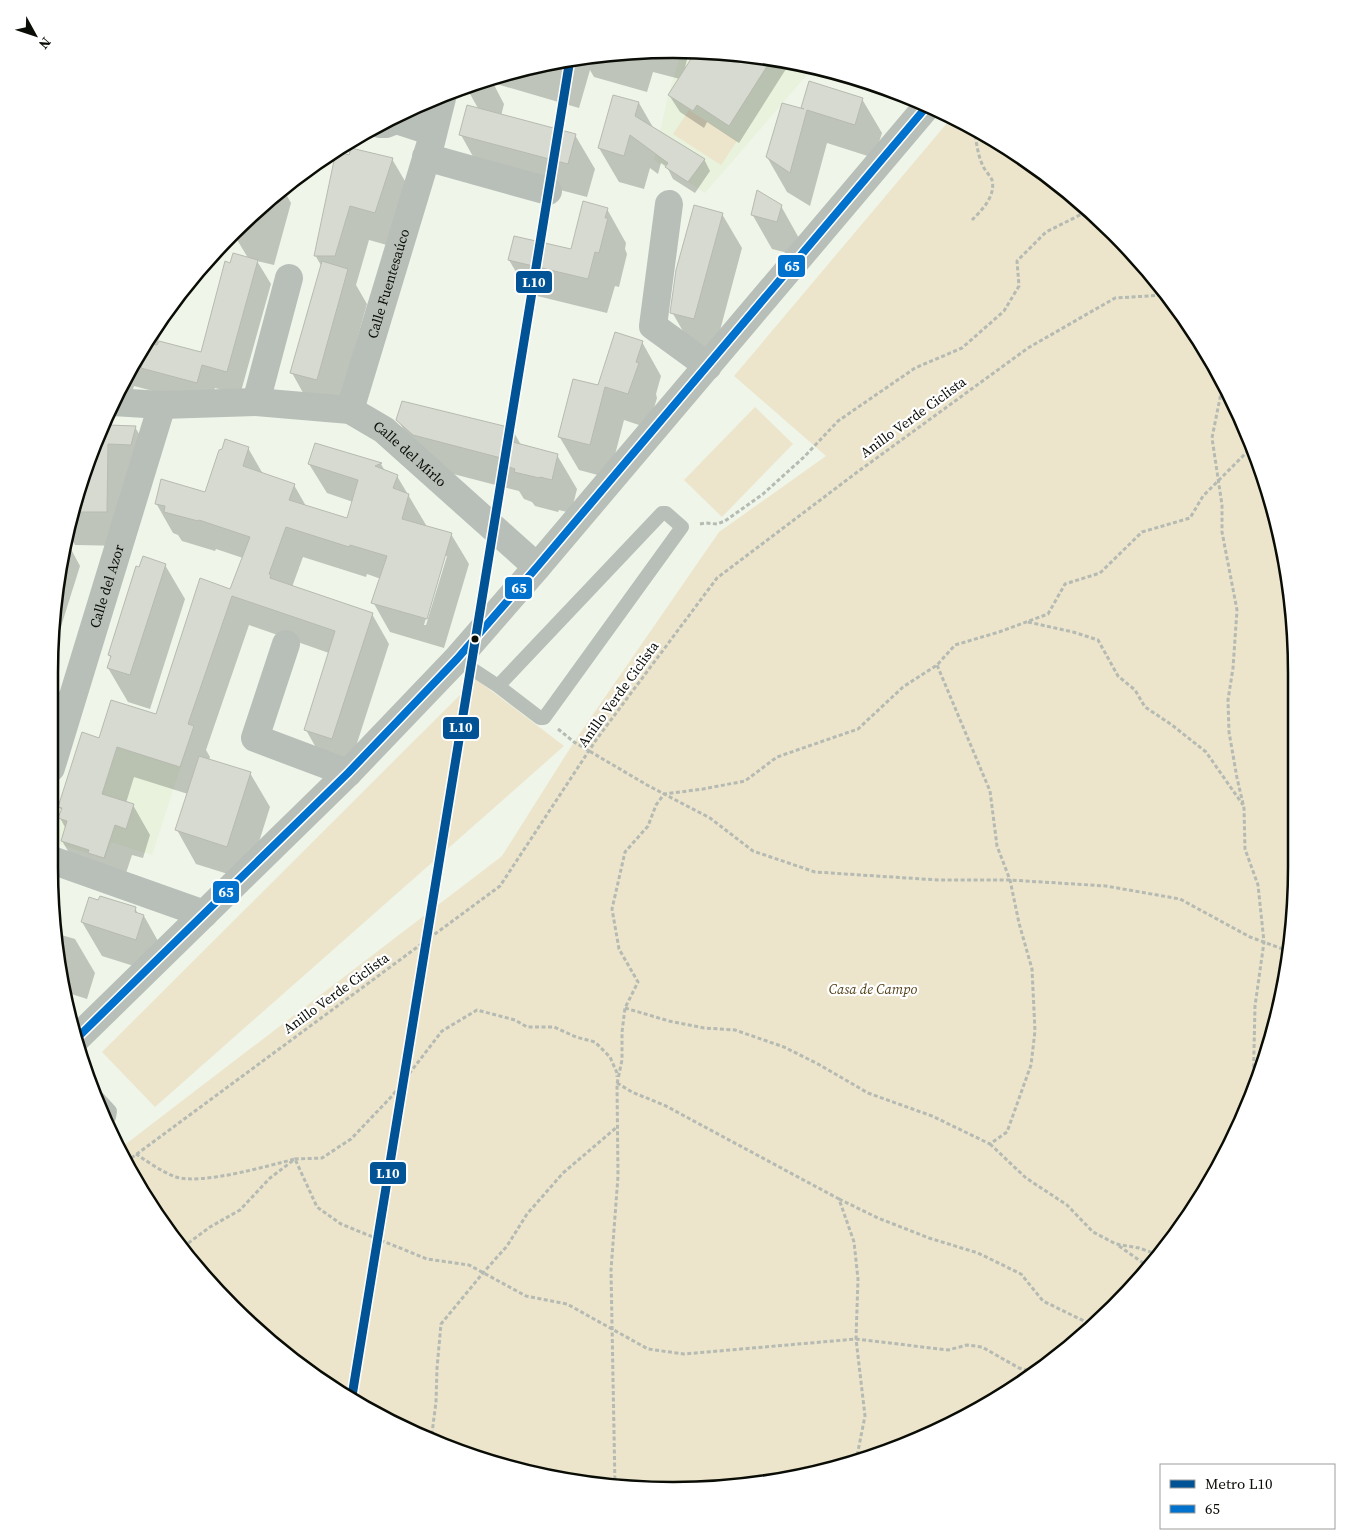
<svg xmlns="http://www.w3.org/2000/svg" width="1345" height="1539" viewBox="0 0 1345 1539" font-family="'Source Serif 4',serif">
<rect width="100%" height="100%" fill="#eff5e9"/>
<g fill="#e8f2dc">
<path d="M714,50L806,65L812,69L705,193L654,160L668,95L682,51Z"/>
<path d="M111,700L194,726L152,855L111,842L105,859L56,843L51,835V830L82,732L99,737Z"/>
</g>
<g fill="#ece5cb">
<path d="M689,110L737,141L721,165L673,134Z"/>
<path d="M953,116L1052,178L1140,260L1107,281L1140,260L1142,261L1213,361L1263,472L1295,631L1296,867L1284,988L1249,1105L1191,1213L1084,1335L984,1407L873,1457L714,1489L591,1485L434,1443L293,1362L203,1278L118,1150L502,856L574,742L719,532L826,456L734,376Z"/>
<path d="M755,407L793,444L722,517L684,480Z"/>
<path d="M476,679L564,746L155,1107L102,1052Z"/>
</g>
<g fill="#0003" fill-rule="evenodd">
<path d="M714,50L782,61L786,69L739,143L707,122L704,128L680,112L669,95L680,79L653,72L647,92L594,77L590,70L579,108L493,83L504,104L501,116L575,135L595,169L587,197L480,169L461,135L479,110L465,85L472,82L591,54L689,51L684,72L698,51Z"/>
<path d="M445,93L436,124L396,113Z"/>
<path d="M862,99L882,133L874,158L827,143L810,206L787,192L767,157L804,110L802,108Z"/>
<path d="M639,103L654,129L704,159L710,171L695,193L673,179L667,167L661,163L658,174L650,168L644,189L619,182L599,148Z"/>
<path d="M350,156L392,159L412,193L394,247L369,240L356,285L367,304L336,414L311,407L292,373L322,267L315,255Z"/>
<path d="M282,187L291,203L274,265L257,261L271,284L240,395L215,388L210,406L134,386L129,402L115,398L132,361L164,317L165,319L158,342L202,354L231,265L248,258L233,233Z"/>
<path d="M781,206L800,240L796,255L772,249L752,214Z"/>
<path d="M607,209L626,243L625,249L627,254L619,287L615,286L607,313L529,294L509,260L571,250Z"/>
<path d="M722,214L742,248L714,353L692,347L672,312Z"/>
<path d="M642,342L661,376L656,394L657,398L648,428L624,420L609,478L579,470L559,436L599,387Z"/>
<path d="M403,402L512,429L521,445L557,455L577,489L571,513L559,510L558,512L535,506L532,502L524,499L519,491L434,469L418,454L398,420Z"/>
<path d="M103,426L135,427L155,461L126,546L75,545L68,532L82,472Z"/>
<path d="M316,445L381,464L385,471L397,476L426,525L425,527L451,534L469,564L444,648L390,632L373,602L381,579L367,574L366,577L303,557L292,587L372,614L389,644L349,768L323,760L306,730L329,653L249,625L206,750L210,757L209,760L250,773L270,807L247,880L196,864L177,830L188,794L134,777L126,803L133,805L150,835L143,858L132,855L121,888L80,871L62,841L66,829L60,818L62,811L59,807L100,739L156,716L231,590L243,558L216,549L215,551L182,541L178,535L173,533L156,503L206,493L248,448L263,474L294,485L306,506L348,519L353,502L327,493L309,464ZM444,556H447L426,625H424Z"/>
<path d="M66,540L80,566L53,652L54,591Z"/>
<path d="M165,565L185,599L150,709L128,702L108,668L111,659L109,655Z"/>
<path d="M52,683H55L74,718L52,788L50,787Z"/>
<path d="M135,908L138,914L144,916L163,950L156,973L102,956L82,922Z"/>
<path d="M58,934L75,939L95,973L87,999L65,992Z"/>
</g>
<g fill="#d7dad0" stroke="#b7bab0">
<path d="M714,50L771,60L729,126L697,105L693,111L668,95L696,51Z"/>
<path d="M809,81L863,98L855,125L807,110L790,173L766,157L782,103L804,109L801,108Z"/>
<path d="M613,95L639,102L635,116L705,159L688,182L665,167L668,163L630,135L624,156L598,148Z"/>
<path d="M467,105L576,134L568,164L459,135Z"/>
<path d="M351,148L393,158L375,213L350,206L335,256H314L336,151L349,155Z"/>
<path d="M757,190L782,205L777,222L751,215Z"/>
<path d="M583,201L608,208L605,218H608L599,253L595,252L588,279L508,260L514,236L571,249Z"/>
<path d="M694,205L723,213L694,319L670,313L676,270Z"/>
<path d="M233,253L258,260L227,372L202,365L197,383L141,368L148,343L157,345L159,341L201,352L225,261L230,263Z"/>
<path d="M322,261L348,269L317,380L290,373Z"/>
<path d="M615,332L643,341L636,362L639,363L628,394L605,387L590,445L558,437L573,379L598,385Z"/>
<path d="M402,401L512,428L509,441L558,454L552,480L540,477L539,478L514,472L515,469L503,465L505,459L413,435L396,420Z"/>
<path d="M107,416L108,425L136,426L131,445L108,444L107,512H79V504H75L82,472Z"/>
<path d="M225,439L249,447L243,466L295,484L289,500L347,518L358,480L308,464L315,443L382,463L375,466L398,475L393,488L409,494L402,519L452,533L427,619L371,603L387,556L350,545L349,547L286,527L269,574L271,575L270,578L373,613L332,739L304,730L335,631L232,596L188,724L194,726L180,767L117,747L102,794L134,804L126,829L115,825L104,858L88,853L89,850L61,841L67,821L58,818L62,808L58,807L82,732L99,738L111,700L156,714L200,578L230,589L250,537L199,520L198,521L164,512L165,506L155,504L161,479L205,492L219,450L222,449Z"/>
<path d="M143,556L166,564L130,675L107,668L111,656L108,655L136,566L139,567Z"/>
<path d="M199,756L251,772L227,847L175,830Z"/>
<path d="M100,896L136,907L135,912L144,915L136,940L81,922L89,897L98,900Z"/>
</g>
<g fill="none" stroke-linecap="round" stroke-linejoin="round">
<g stroke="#b5bab3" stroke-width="3" stroke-dasharray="4 2.5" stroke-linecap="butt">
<path d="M972,220C982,210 996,196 992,180C990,175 985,171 983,166C977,154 977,141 973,128"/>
<path d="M1223,383L1212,438L1222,505V532L1237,610L1233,668L1228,700L1229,732L1237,778L1244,808L1245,849L1258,885L1264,942L1255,1006L1253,1093"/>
<path d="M700,524L706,523L717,524L725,521L763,494L804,457L838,421L915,368L962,348L1004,311L1019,286L1017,261L1046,232L1088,211"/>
<path d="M1028,622L1073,632L1098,640L1118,676L1135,690L1145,707L1172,725L1206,752L1243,805"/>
<path d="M558,729L574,742L647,785L710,818L753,851L815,872L938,880H1010L1106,886L1180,899L1250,937L1288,951"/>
<path d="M625,1008L669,1021L704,1028L735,1030L784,1047L818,1064L868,1093L932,1116L990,1144L1007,1132L1031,1065L1035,1031L1032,969L1019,923L1010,880L997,846L990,791L937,665"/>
<path d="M617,1083L632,1092L666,1106L690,1119L839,1199L854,1242L858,1279L856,1339L865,1416L856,1461"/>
<path d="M990,1144L1026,1178L1067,1205L1093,1232L1116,1244L1139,1248L1156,1254"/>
<path d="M136,1154C148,1162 162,1172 176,1177C202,1185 267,1166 295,1159L317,1207L341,1224L427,1259L469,1265L526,1296L567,1304L648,1349L684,1354L856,1339L948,1350L967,1345L982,1347L1019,1368L1033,1372"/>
<path d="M126,1162L500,886L596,740L717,578L856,473L1028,348L1115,298L1165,295"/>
<path d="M839,1199L878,1218L929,1238L978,1253L1021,1274L1043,1301L1084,1321L1094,1324"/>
<path d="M1119,1246L1146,1265"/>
<path d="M183,1247L210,1227L240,1210L270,1178L295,1159L322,1158L351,1139L392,1096L442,1031L477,1010L515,1020L527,1027H554L576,1037L595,1042L610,1057L617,1073V1077"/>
<path d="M431,1441L436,1402L437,1368L441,1324L483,1273L507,1246L527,1214L563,1173L617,1127"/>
<path d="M615,1486L611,1270L618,1176L617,1084L622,1060V1032L625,1008L638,982L619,949L612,909L625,852L648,826L656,805L664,794L703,789L745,781L777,757L858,729L903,687L937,665L955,645L999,632L1048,614L1065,584L1100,573L1142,532L1190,518L1203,496L1247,452L1251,444"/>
</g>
<g stroke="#b8bfb8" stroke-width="14">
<path d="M457,659L498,686L540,718H544L682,527L666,513H662L498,686"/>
<path d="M95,1095L110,1111L109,1117L105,1120"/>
</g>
<g stroke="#b8bfb8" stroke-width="28">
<path d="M380,124H386L396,120L433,132"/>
<path d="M426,157L548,191"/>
<path d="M669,204L653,326L708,366"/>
<path id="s1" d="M113,402L162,405L256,402L350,410L384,430L537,567"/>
<path d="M256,402L289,278"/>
<path id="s2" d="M350,410L431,142L443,94"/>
<path d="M286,644L255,738L348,773"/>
<path id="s3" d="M51,768L162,405"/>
<path d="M49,859L204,914"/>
</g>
<path stroke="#b8bfb8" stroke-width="28" d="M75,1040L348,773L457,659L537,567L928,105"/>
<defs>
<path id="bus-1" d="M75,1040L348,773L457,659L537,567L928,105"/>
</defs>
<use href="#bus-1" stroke="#fff" stroke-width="11"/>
<use href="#bus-1" stroke="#0072ce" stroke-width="8"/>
<defs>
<path id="metro-1" d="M352,1396L570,59"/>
</defs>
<use href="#metro-1" stroke="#fff" stroke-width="12"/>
<use href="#metro-1" stroke="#015396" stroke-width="9"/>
</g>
<circle fill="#0a0d06" stroke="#fff" stroke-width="2" cx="475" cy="639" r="4.5"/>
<g text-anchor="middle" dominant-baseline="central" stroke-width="4.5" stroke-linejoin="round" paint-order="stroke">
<g font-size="14" fill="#0a0d06" stroke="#fff">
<text stroke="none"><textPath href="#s2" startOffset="132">Calle Fuentesaúco</textPath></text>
<text transform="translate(913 417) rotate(-36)">Anillo Verde Ciclista</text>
<text stroke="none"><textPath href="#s1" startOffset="312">Calle del Mirlo</textPath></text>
<text stroke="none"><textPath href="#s3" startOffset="190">Calle del Azor</textPath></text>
<text transform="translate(618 694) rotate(-54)">Anillo Verde Ciclista</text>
<text transform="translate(336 993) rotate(-36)">Anillo Verde Ciclista</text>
</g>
<g font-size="14" font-style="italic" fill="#544218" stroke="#fff">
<text x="873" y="989">Casa de Campo</text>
</g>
</g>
<path d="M0 0H1345V1539H0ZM673 58H673A615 615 0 0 1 1288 673V867A615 615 0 0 1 673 1482H673A615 615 0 0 1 58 867V673A615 615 0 0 1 673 58Z" fill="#fff" fill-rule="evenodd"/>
<path fill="none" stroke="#0a0d06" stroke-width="2.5" d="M673 58H673A615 615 0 0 1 1288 673V867A615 615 0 0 1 673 1482H673A615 615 0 0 1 58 867V673A615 615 0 0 1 673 58Z"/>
<g stroke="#fff" stroke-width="2">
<rect x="777" y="254" width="29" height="24" rx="5" fill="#0072ce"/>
<rect x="515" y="270" width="38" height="24" rx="5" fill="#015396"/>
<rect x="504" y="576" width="29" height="24" rx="5" fill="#0072ce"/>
<rect x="442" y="716" width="38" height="24" rx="5" fill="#015396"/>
<rect x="212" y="880" width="28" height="24" rx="5" fill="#0072ce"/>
<rect x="369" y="1161" width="38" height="24" rx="5" fill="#015396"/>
</g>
<g font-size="14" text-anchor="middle" font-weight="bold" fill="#fff">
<text x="792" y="271">65</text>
<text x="534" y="287">L10</text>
<text x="519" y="593">65</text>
<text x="461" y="732">L10</text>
<text x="226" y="897">65</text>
<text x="388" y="1178">L10</text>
</g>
<rect x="1160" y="1464" width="175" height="65" fill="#ffffff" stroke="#9d9e9b"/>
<rect x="1170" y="1480" width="25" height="8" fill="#015396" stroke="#9d9e9b"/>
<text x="1205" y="1489" font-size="15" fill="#0a0d06">Metro L10</text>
<rect x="1170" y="1505" width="25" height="8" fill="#0072ce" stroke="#9d9e9b"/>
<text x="1205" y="1514" font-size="15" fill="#0a0d06">65</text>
<g transform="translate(35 35) rotate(130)" stroke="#ffffff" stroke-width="4" paint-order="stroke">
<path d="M0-4L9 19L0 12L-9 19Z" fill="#0a0d06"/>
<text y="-8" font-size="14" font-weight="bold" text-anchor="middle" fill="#0a0d06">N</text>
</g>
</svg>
